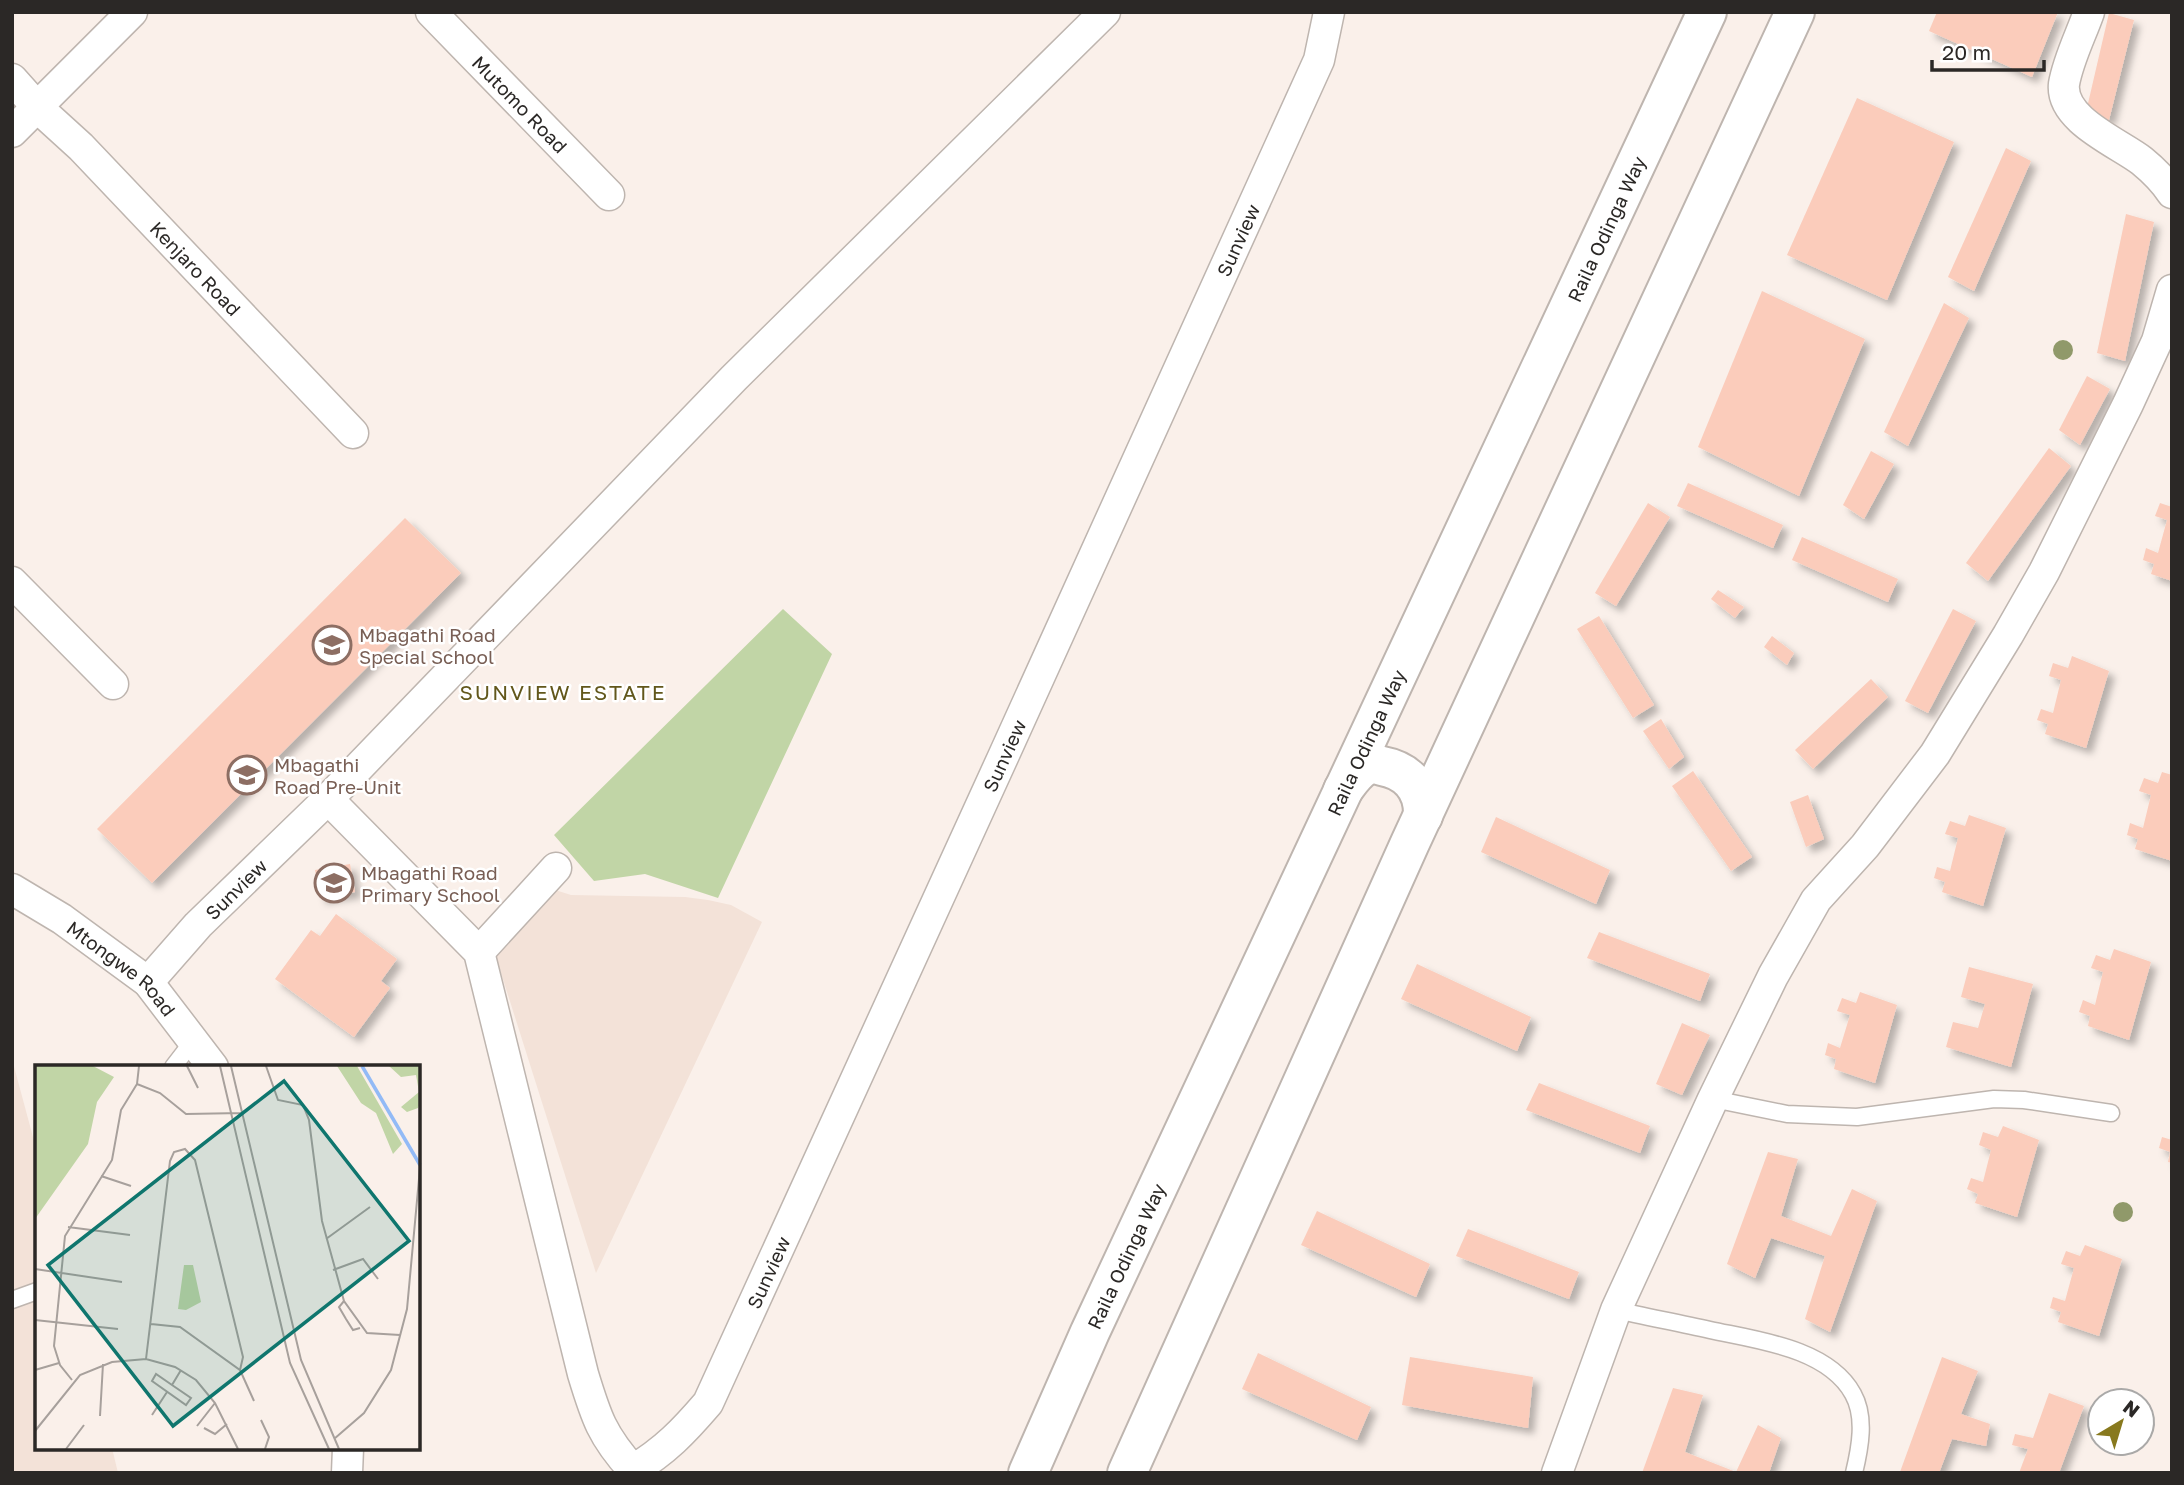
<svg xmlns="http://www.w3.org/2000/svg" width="2184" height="1485" viewBox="0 0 2184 1485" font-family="'Golos Text',sans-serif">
<defs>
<filter id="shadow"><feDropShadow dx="6" dy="6" stdDeviation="3.5" flood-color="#0004"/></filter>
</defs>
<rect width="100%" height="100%" fill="#faf0ea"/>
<g fill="#f3e2d8">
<path d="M549,888L571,895L685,897L708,900L731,905L762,922L596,1273L495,954Z"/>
<path d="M12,1059L37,1152V1448H112L118,1473H12Z"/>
</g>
<path fill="#c1d5a6" d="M783,609L832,654L718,898L645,874L594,881L554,835Z"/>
<g fill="#fbccbb" filter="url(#shadow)">
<path d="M1937,12H2058L2032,77L1929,31Z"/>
<path d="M2109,13L2134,20L2109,120L2086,112Z"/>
<path d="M1857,98L1954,142L1887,300L1787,255Z"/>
<path d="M2006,148L2031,161L1974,291L1948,277Z"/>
<path d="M2126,214L2154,222L2125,361L2097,353Z"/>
<path d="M1762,291L1865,339L1799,496L1698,447Z"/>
<path d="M1944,303L1969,318L1908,446L1884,432Z"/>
<path d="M2087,376L2110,389L2080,445L2059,430Z"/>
<path d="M2049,448L2071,466L1988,581L1966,563Z"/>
<path d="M1871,451L1894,464L1864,519L1843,505Z"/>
<path d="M1688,483L1783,525L1773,548L1677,506Z"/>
<path d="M1648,503L1670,517L1616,606L1595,593Z"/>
<path d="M2160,503L2172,507V581L2151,574L2154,564L2143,560L2146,548L2158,553L2167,520L2155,516Z"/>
<path d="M405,518L461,573L152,883L97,829Z"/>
<path d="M1802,537L1898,579L1888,602L1792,560Z"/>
<path d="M1718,590L1744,607L1735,618L1711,599Z"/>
<path d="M1953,609L1976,621L1928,713L1905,701Z"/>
<path d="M1599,616L1654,705L1633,718L1577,629Z"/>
<path d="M1772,636L1794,653L1787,665L1764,647Z"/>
<path d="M2072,656L2109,671L2086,748L2045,734L2048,724L2037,720L2041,709L2053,713L2061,680L2049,676L2053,663L2068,668Z"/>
<path d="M1871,679L1888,697L1813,769L1795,750Z"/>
<path d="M1661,719L1684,757L1669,769L1643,731Z"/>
<path d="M1693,771L1752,857L1731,871L1672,786Z"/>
<path d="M2162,772L2172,775V861L2135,849L2138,839L2127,835L2130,823L2143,828L2151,795L2139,791L2144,778L2158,783Z"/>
<path d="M1808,795L1824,839L1806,847L1790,802Z"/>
<path d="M1969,815L2006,828L1983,906L1942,892L1945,882L1934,878L1937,867L1950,871L1958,838L1945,834L1950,821L1965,826Z"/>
<path d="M1496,817L1610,870L1596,904L1481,852Z"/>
<path d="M350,864L355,892L320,898L315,870Z"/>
<path d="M336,914L397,959L381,981L390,988L354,1037L275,979L311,930L320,936Z"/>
<path d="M1599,932L1710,974L1700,1001L1587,958Z"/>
<path d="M2114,949L2151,962L2129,1040L2088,1026L2090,1016L2079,1012L2083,1000L2095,1005L2103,972L2091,968L2096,955L2110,960Z"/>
<path d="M1417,964L1531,1017L1517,1051L1401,999Z"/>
<path d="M1969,967L2033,984L2011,1067L1946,1047L1953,1022L1978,1028L1985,1004L1961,997Z"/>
<path d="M1860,992L1897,1005L1875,1083L1834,1069L1836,1059L1825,1055L1828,1043L1840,1048L1850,1015L1837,1011L1842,998L1856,1003Z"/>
<path d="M1682,1023L1710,1035L1682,1095L1656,1084Z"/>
<path d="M1539,1083L1650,1126L1640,1153L1526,1110Z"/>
<path d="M2003,1126L2039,1140L2017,1217L1975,1203L1978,1194L1967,1189L1971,1178L1983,1182L1991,1150L1979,1145L1983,1132L1998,1137Z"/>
<path d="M2162,1137L2172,1140V1163L2168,1162L2170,1152L2159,1148Z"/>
<path d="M1768,1152L1798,1159L1781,1216L1831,1236L1852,1189L1877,1201L1830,1332L1805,1319L1825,1256L1771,1238L1755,1278L1727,1264Z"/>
<path d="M1317,1211L1430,1264L1416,1297L1301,1245Z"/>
<path d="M1468,1229L1579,1272L1569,1299L1456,1256Z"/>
<path d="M2085,1245L2122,1259L2099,1336L2058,1322L2061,1312L2050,1308L2053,1297L2065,1301L2074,1268L2061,1264L2066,1251L2080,1256Z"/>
<path d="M1258,1353L1371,1407L1357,1440L1242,1389Z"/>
<path d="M1410,1357L1533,1377L1528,1428L1402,1405Z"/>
<path d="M1942,1357L1978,1371L1961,1414L1990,1424L1986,1446L1952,1439L1939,1473H1901L1900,1472Z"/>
<path d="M1673,1388L1703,1395L1685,1452L1736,1472L1758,1425L1781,1438L1769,1473H1642Z"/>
<path d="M2049,1393L2084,1406L2059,1473H2019L2028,1449L2012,1445L2015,1434L2033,1438Z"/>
</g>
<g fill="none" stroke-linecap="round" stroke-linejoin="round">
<defs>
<g id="lane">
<path d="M173,1067L193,1041"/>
<path d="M1713,1099L1787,1114L1857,1117L1994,1099L2024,1100L2111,1113"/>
<path d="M12,1300L37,1291"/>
<path d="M1616,1310C1647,1317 1679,1323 1710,1330C1756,1340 1828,1348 1853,1394C1866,1417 1860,1448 1854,1473"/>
</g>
<g id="street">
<path id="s1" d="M431,12L609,195"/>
<path d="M2089,12C2081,35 2068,60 2064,84C2060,120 2119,143 2142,161C2153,170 2164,181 2172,193"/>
<path id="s2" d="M12,79L37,107L81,147L353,433"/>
<path d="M12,132L132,12"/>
<path d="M12,582L113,684"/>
<path id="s3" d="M328,799L479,952L583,1374C596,1417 602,1436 633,1470C665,1451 684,1431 708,1403L1003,757L1319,60L1329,12"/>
<path id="s4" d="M12,889L62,919L148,982L213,1067"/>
<path d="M479,952L556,868"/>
<path id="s5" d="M148,982L198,925L328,799L734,378L1105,12"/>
<path d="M347,1473L348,1448"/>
<path d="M1557,1473L1616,1310L1713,1099L1773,976L1816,900L1865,846L1935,754L2008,635L2044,572L2128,404L2157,341L2172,290"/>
</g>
<g id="secondary">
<path d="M1343,790C1350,781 1356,771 1366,766C1372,763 1377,764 1382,766C1409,771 1424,789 1423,816"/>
<path id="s6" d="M1028,1473L1090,1332L1707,12"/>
<path d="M1127,1473L1410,843L1795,12"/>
</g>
</defs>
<use href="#lane" stroke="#beb5af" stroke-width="19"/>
<use href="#street" stroke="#beb5af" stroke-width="33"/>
<use href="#secondary" stroke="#beb5af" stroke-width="42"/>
<use href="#lane" stroke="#fff" stroke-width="16"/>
<use href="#street" stroke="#fff" stroke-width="30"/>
<use href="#secondary" stroke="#fff" stroke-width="38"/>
</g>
<g fill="#90996a">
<circle cx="2063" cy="350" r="10"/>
<circle cx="2123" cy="1212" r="10"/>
</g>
<defs>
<symbol id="school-ring" viewBox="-11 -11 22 22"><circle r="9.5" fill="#fff" stroke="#8d6e63" stroke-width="1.5"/><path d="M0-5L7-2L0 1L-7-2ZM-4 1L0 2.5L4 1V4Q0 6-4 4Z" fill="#8d6e63"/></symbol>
</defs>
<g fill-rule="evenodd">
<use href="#school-ring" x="310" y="623" width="44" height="44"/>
<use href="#school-ring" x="225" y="753" width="44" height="44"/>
<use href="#school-ring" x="312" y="861" width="44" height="44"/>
</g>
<g text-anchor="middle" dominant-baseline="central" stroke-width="5" stroke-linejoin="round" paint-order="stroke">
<g font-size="19" fill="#2b2826" stroke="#fff">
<text stroke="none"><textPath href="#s1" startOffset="128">Mutomo Road</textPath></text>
<text stroke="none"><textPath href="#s6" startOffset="1372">Raila Odinga Way</textPath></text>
<text stroke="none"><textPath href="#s3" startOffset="2138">Sunview</textPath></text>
<text stroke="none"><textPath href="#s2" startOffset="264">Kenjaro Road</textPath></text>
<text stroke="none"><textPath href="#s6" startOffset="805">Raila Odinga Way</textPath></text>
<text stroke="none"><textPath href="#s3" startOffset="1572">Sunview</textPath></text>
<text stroke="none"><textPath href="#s5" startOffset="128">Sunview</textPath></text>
<text stroke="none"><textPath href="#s4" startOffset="136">Mtongwe Road</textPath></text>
<text stroke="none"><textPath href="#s6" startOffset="238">Raila Odinga Way</textPath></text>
<text stroke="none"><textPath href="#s3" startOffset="1004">Sunview</textPath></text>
</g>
<g font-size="19" fill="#785e54" stroke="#fff" text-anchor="start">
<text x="359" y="634">Mbagathi Road<tspan x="359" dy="22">Special School</tspan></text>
<text x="274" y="764">Mbagathi<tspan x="274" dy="22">Road Pre-Unit</tspan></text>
<text x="361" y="872">Mbagathi Road<tspan x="361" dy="22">Primary School</tspan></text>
</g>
<g font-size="21" letter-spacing="2" fill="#62571b" stroke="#fff">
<text x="563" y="692">SUNVIEW ESTATE</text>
</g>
</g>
<g transform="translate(35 1065)">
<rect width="385" height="385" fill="#faf0ea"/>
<path d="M0,1H58L79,12L62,37L53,79L0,154ZM302,1H322L367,79L358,89L341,48L326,38ZM354,1H385V38L383,43L372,47L366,42L384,27L381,10L366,12ZM149,200H158L166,237L151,245L143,244Z" fill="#c1d5a6"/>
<path fill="none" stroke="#92baf6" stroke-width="3.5" d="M327,1L385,100"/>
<path fill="none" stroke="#a7a09c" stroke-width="2" d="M152,1L163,23M185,1L255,298L294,384M196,1L266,295L304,384M231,1L243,35L268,40L274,55L287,156L309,236L332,268L365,270M102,19L125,28L151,49L207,48M66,111L96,121M33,162L95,170M291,174L335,142M0,204L87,217M298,205L328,194L343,214M309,236L304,242L311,254L318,265L325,263M0,255L83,264M111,294L135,96L139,87L150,84L160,95L208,292L205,305L145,262L116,259M0,305L24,298M205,305L219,336M37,315L25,300L19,281L30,171L77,95L86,45L102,19L104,1M137,320L121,309L117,316L151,340L156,333L137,320L146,305M117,350L132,327M65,351L68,299M226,355L234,372L230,384M162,361L180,338M169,363L180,369L192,359M0,366L45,310L77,297L111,294L140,302L161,315L180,338L203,384M299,374L329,348L356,305L372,244L385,103M31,384L49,360"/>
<path fill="#0f766e" fill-opacity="0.15" stroke="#0f766e" stroke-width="3.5" d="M249,16L374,176L138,361L13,200Z"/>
<rect width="385" height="385" fill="none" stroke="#2b2826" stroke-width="3.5"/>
</g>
<rect width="2184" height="1485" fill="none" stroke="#2b2826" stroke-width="28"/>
<g transform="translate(2121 1422) rotate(38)"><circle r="33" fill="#ffffff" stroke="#aaa9a8" stroke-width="2"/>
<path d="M0-5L12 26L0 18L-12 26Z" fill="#88791e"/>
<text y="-10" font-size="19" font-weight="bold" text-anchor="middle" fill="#2b2826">N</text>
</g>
<path d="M1932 60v10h112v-10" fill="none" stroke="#2b2826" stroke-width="3.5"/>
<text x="1942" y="60" font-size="21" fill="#2b2826" stroke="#ffffff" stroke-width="5" paint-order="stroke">20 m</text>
</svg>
